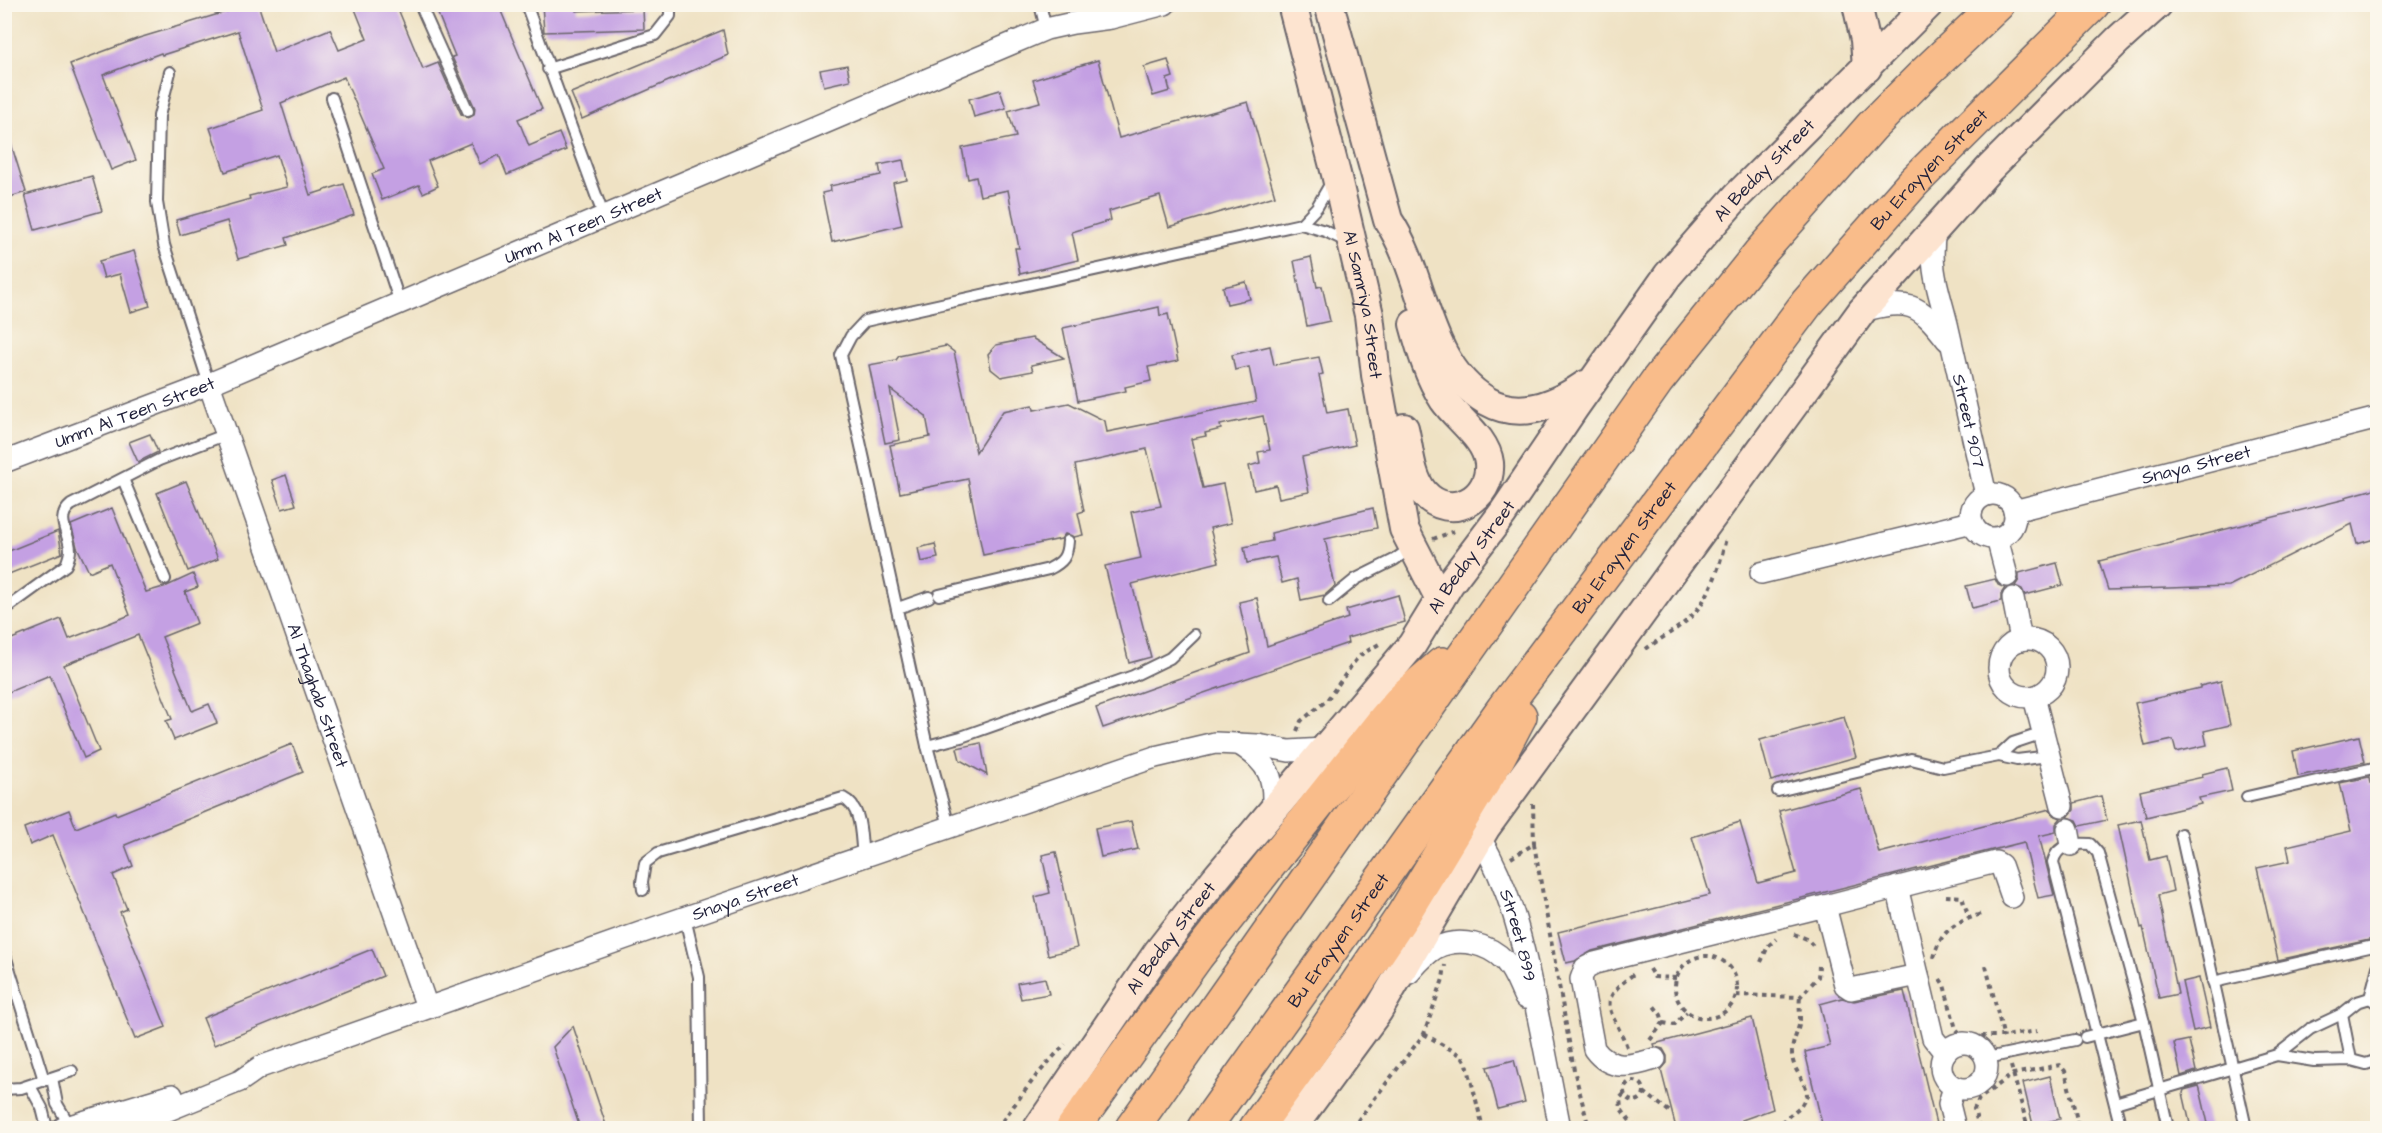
<svg xmlns="http://www.w3.org/2000/svg" width="2382" height="1133" viewBox="0 0 2382 1133" font-family="'Architects Daughter',sans-serif">
<rect width="100%" height="100%" fill="#fbf7ec"/>
<filter id="ink" filterUnits="userSpaceOnUse"><feTurbulence type="fractalNoise" baseFrequency=".0167" numOctaves="2"/><feDisplacementMap in="SourceGraphic" scale="12" xChannelSelector="R" yChannelSelector="G"/><feConvolveMatrix kernelMatrix="1 2 1 2 8 2 1 2 1" color-interpolation-filters="sRGB"/></filter>
<filter id="wash" filterUnits="userSpaceOnUse"><feTurbulence type="fractalNoise" baseFrequency=".008" numOctaves="4" result="noise"/><feDisplacementMap in="SourceGraphic" scale="24" xChannelSelector="R" yChannelSelector="G"/><feGaussianBlur stdDeviation="1.35" result="paint"/><feColorMatrix in="noise" values="0 0 0 0 0 0 0 0 0 0 0 0 0 0 0 0 0 1.4 0 .05"/><feComposite in="paint" operator="in"/></filter>
<g filter="url(#wash)">
<rect width="100%" height="100%" fill="#efe2c4"/>
<g id="blocks">
<g fill="#c4a0e3">
<path d="M230,4H258L274,52L330,29L339,50L367,39L353,4H396L423,69L438,63L461,114L468,118L474,115L475,108L452,57L455,56L434,4H498L542,109L518,119L529,146L559,133L566,150L507,175L499,155L480,164L471,143L428,161L438,186L423,193L419,185L382,200L372,174L384,169L344,77L281,103L310,195L344,184L354,215L286,238L288,245L238,259L227,221L180,235L176,220L250,199L249,196L287,187L277,155L225,172L210,128L263,110L238,31L162,55L161,53L103,75L136,160L111,170L70,64L139,38L232,10Z"/>
<path d="M542,4H576V11L643,9L644,29L544,32Z"/>
<path d="M723,30L728,55L582,119L571,93Z"/>
<path d="M1098,60L1119,138L1248,102L1275,196L1169,227L1160,196L1109,211L1111,220L1072,232L1078,260L1020,274L1015,248H1019L1008,190L980,196L976,177L968,179L962,148L1016,137L1008,111L1040,102L1033,80Z"/>
<path d="M1168,60L1173,77L1167,79L1170,91L1153,96L1144,67Z"/>
<path d="M847,65L850,80L824,86L820,70Z"/>
<path d="M1000,90L1006,108L974,117L969,99Z"/>
<path d="M8,134L26,192L10,197L4,181V135Z"/>
<path d="M903,160L907,180L893,183L902,225L832,242L822,193L831,191L830,186L881,175L879,165Z"/>
<path d="M92,176L102,211L35,230L25,195Z"/>
<path d="M134,251L150,306L131,312L120,274L104,278L99,261Z"/>
<path d="M1311,257L1317,287L1322,286L1330,321L1307,326L1294,261Z"/>
<path d="M1246,282L1250,299L1227,304L1223,287Z"/>
<path d="M1159,307L1160,316L1168,314L1178,361L1148,367L1151,381L1125,387L1126,391L1078,401L1063,328Z"/>
<path d="M1032,338L1064,358L1031,365L1033,371L1001,377L991,369L988,354L996,345Z"/>
<path d="M946,346L954,352L976,452L1003,411L1033,405L1034,410L1069,403L1105,421L1107,432L1256,402L1249,367L1235,370L1232,355L1270,346L1274,365L1319,357L1323,374L1319,375L1327,413L1348,409L1355,445L1302,457L1309,492L1279,498L1276,485L1254,490L1249,466L1260,463L1258,452L1270,450L1263,416L1220,425L1221,429L1205,433L1206,436L1191,439L1203,488L1223,484L1231,523L1210,528L1219,562L1132,584L1151,657L1129,663L1105,566L1141,558L1131,512L1161,506L1147,449L1075,465L1084,511L1078,513L1083,535L1074,537L1065,534L1061,539L983,555L968,479L900,493L890,445L930,437L926,416L890,389L900,440L885,443L869,365L896,360L899,356Z"/>
<path d="M150,434L158,452L138,462L129,442Z"/>
<path d="M286,475L296,505L282,509L272,480Z"/>
<path d="M186,481L218,559L188,571L157,493Z"/>
<path d="M2378,488V538L2357,544L2352,524L2229,586L2108,590L2099,561L2346,499L2345,497Z"/>
<path d="M112,508L146,592L167,586L193,574L198,587L185,592L197,623L162,637L192,711L209,704L217,723L174,740L166,721L172,719L138,635L64,665L99,751L84,758L50,675L4,694V642L61,619L69,639L130,615L110,563L89,572L77,547L71,525Z"/>
<path d="M1373,508L1377,528L1325,539L1335,586L1325,595L1301,600L1297,579L1282,583L1276,557L1247,563L1244,547L1272,541L1271,533Z"/>
<path d="M58,531L62,553L4,576V553Z"/>
<path d="M935,544L938,558L921,562L918,548Z"/>
<path d="M2057,563L2063,585L2025,595L2022,589L2015,586L2019,580V573Z"/>
<path d="M1995,579L1998,585L2005,588L2001,594V601L1972,608L1966,586Z"/>
<path d="M1398,595L1405,622L1347,638L1348,643L1103,728L1096,708L1250,653L1239,602L1257,598L1267,646L1348,618L1346,610Z"/>
<path d="M2221,681L2230,725L2204,731L2207,745L2176,752L2173,740L2145,746L2135,703L2200,688V686Z"/>
<path d="M1844,717L1856,757L1771,781L1760,740Z"/>
<path d="M2359,736L2365,762L2298,776L2293,751Z"/>
<path d="M981,743L987,775L960,760L957,748Z"/>
<path d="M292,744L303,772L125,845L133,866L113,875L127,909L120,912L166,1027L135,1039L53,835L30,845L24,828L69,810L76,828L115,812L116,815Z"/>
<path d="M2227,768L2232,791L2199,798L2201,804L2146,817L2140,791L2203,777L2202,774Z"/>
<path d="M2369,777L2370,783L2378,781V938L2278,960L2257,868L2290,861L2287,846L2351,831L2340,783Z"/>
<path d="M1861,789L1879,853L2050,809L2053,815L2061,818L2056,824V832L2039,836L2054,895L2038,898L2024,842L1592,951L1575,961L1566,963L1558,932L1710,895L1692,837L1740,822L1758,883L1796,873L1779,811Z"/>
<path d="M2101,796L2107,820L2080,826L2077,820L2068,817L2074,810V803Z"/>
<path d="M2141,820L2150,860L2166,856L2173,891L2158,895L2178,994L2159,998L2143,927L2141,928L2118,825Z"/>
<path d="M1131,821L1138,849L1101,857L1095,828Z"/>
<path d="M1056,852L1077,948L1048,955L1035,897L1050,893L1042,855Z"/>
<path d="M372,949L383,976L214,1045L203,1018Z"/>
<path d="M1045,978L1049,994L1021,999L1017,983Z"/>
<path d="M2199,978L2210,1027L2193,1031L2182,982Z"/>
<path d="M1904,991L1937,1128H1823L1805,1052L1830,1046L1820,1004L1842,998L1854,1001Z"/>
<path d="M1752,1018L1773,1109L1742,1120L1744,1128H1719L1718,1125L1701,1128H1676L1661,1070L1667,1063V1056L1663,1049L1655,1047L1654,1044Z"/>
<path d="M573,1026L607,1128H580L553,1047Z"/>
<path d="M2189,1040L2196,1071L2181,1076L2174,1043Z"/>
<path d="M1514,1060L1525,1102L1498,1109L1487,1067Z"/>
<path d="M2050,1076L2060,1119L2033,1125L2023,1083Z"/>
<path d="M2199,1086L2200,1089L2209,1128H2191L2183,1093L2184,1090Z"/>
</g>
</g>
</g>
<g filter="url(#ink)">
<use href="#blocks" fill-opacity="0" stroke="#6a656b" stroke-width="1.5"/>
<g fill="none" stroke-linecap="round" stroke-linejoin="round">
<defs>
<g id="lane">
<path d="M420,4L468,111"/>
<path d="M526,4L604,217"/>
<path d="M1040,4L1046,29"/>
<path d="M548,69L655,35L670,16V4"/>
<path d="M170,72L159,116L157,202L164,245L209,384"/>
<path d="M332,98L400,303"/>
<path d="M1301,224L1317,207L1332,181"/>
<path d="M123,479L165,579"/>
<path d="M939,595L1049,569C1063,562 1067,557 1068,541"/>
<path d="M1329,601L1356,579L1394,560L1411,548"/>
<path d="M898,608L929,597"/>
<path d="M4,610L66,565C68,560 70,555 70,550C70,533 54,519 71,505L159,460L227,434"/>
<path d="M927,746L961,737L1133,676L1170,658L1194,635"/>
<path d="M1999,756L2013,743L2043,733"/>
<path d="M1778,791L1911,759L1943,767L1999,756L2017,760L2049,756"/>
<path d="M2247,797L2378,767"/>
<path d="M949,826L927,746L841,355L851,336L865,321L1301,224L1325,231L1348,242"/>
<path d="M2181,834L2246,1128"/>
<path d="M643,890L642,882L645,863L658,853L843,798C863,808 860,836 863,856"/>
<path d="M685,918L699,977L701,1128"/>
<path d="M4,952L44,1080"/>
<path d="M2213,982L2378,945"/>
<path d="M2370,998L2378,967"/>
<path d="M2342,1014L2351,1060"/>
<path d="M2085,1037L2144,1022"/>
<path d="M2277,1055L2314,1061L2351,1060L2366,1064L2378,1060"/>
<path d="M1987,1058L2075,1040"/>
<path d="M52,1078L57,1104L70,1126"/>
<path d="M30,1086L42,1108L47,1128"/>
<path d="M4,1089L21,1088L72,1071"/>
<path d="M2115,1103L2277,1055L2310,1029L2342,1014L2357,1002L2370,998L2378,1004"/>
<path d="M2121,1128L2053,862C2057,844 2074,843 2090,844L2098,853L2144,1022L2168,1128"/>
</g>
<g id="street">
<path id="s1" d="M1935,230C1929,270 1938,287 1947,324C1960,381 1973,438 1986,495"/>
<path d="M1862,311C1908,299 1918,302 1947,340"/>
<path id="s2" d="M209,384L427,1007"/>
<path id="s3" d="M4,462L209,384L1046,29L1073,23L1111,18L1165,4"/>
<circle cx="1993" cy="516" r="22"/>
<path id="s4" d="M2014,511L2378,418"/>
<path d="M1997,538L2007,576"/>
<path d="M1761,573L1972,522"/>
<path d="M2013,598L2021,640"/>
<circle cx="2028" cy="668" r="29"/>
<path d="M2034,697L2062,806"/>
<path d="M1239,744C1269,763 1276,778 1272,813"/>
<path d="M2068,829L2071,845"/>
<path id="s5" d="M1480,838C1509,886 1522,939 1533,993C1543,1038 1551,1083 1560,1128"/>
<path d="M1897,887L1918,975"/>
<path d="M1825,906L1996,862L2001,865L2012,897"/>
<path d="M1409,973C1417,964 1425,954 1436,948C1459,936 1489,944 1505,961C1515,972 1519,986 1525,998"/>
<circle cx="1964" cy="1066" r="23"/>
<path d="M1655,1059C1631,1066 1611,1072 1594,1049L1581,979L1585,968L1595,963L1825,906L1845,985L1851,989L1918,975L1933,1038L1945,1053"/>
<path d="M1954,1087L1949,1104L1955,1128"/>
<path d="M63,1128L172,1095"/>
<path id="s6" d="M124,1128L240,1081L260,1067L657,927L1155,757L1215,743L1258,745L1289,751L1324,749"/>
</g>
<g id="secondary">
<path id="s7" d="M1292,4L1336,174L1369,315L1376,375L1404,529L1440,599"/>
<path d="M1329,4L1388,220C1426,276 1423,363 1487,401C1520,420 1556,405 1585,385"/>
<path d="M1857,4L1865,40L1867,68"/>
<path d="M1404,428C1409,448 1410,477 1424,493C1450,522 1492,499 1489,463C1486,438 1458,420 1444,400C1429,377 1421,350 1414,324"/>
<path id="s8" d="M1038,1128L1158,952L1216,878L1412,645L1450,583L1503,513L1574,408L1668,275L1737,196L1929,4"/>
<path d="M1292,1128L1378,1011L1486,827L1862,311L1990,168L2118,40L2158,4"/>
</g>
<g id="highway">
<path d="M1073,1128L1197,956L1385,719L1404,697L1442,664"/>
<path d="M1132,1128L1657,381L1759,254L1872,126L1925,73L1998,4"/>
<path id="s9" d="M1204,1128L1503,709L1807,303L1913,183L2093,4"/>
<path d="M1256,1128L1319,1040L1403,915L1498,758L1520,716"/>
</g>
</defs>
<use href="#lane" stroke="#6a656b" stroke-width="14"/>
<use href="#street" stroke="#6a656b" stroke-width="24"/>
<use href="#secondary" stroke="#6a656b" stroke-width="32"/>
<use href="#highway" stroke="#6a656b" stroke-width="36"/>
<g stroke="#6a656b" stroke-width="4" stroke-dasharray="4.5 4.5" stroke-linecap="butt">
<path d="M1433,539L1457,530"/>
<path d="M1646,649C1658,640 1673,632 1685,622C1710,601 1719,569 1726,538"/>
<path d="M1297,731L1301,721L1327,700L1355,661L1362,654L1381,643"/>
<path d="M1534,844L1574,1070L1589,1128"/>
<path d="M1511,858L1534,844L1533,804"/>
<path d="M1946,896L1962,897L1969,918"/>
<path d="M1794,934L1807,939L1815,948"/>
<circle cx="1706" cy="987" r="31"/>
<path d="M1934,958C1940,930 1955,923 1981,914"/>
<path d="M1761,962L1768,946L1776,939"/>
<path d="M1986,966L2004,1038"/>
<path d="M1649,969L1654,977L1676,978"/>
<path d="M1940,979L1944,985L1956,1029L1963,1036H2004L2037,1031"/>
<path d="M1736,995L1800,997L1818,977L1819,966"/>
<path d="M1663,1023L1674,1025L1687,1012"/>
<path d="M1424,1034L1462,1056L1467,1064L1483,1128"/>
<path d="M1650,1040L1663,1023L1661,1015L1654,1006"/>
<path d="M1627,1047C1613,1010 1593,1003 1634,974"/>
<path d="M2011,1066L2028,1128"/>
<circle cx="1634" cy="1091" r="10"/>
<path d="M1644,1092L1670,1112"/>
<path d="M1624,1094L1620,1098L1621,1109L1635,1128"/>
<path d="M997,1128L1036,1076L1065,1044"/>
<path d="M1352,1128L1424,1034L1443,979L1445,965"/>
<path d="M1774,1128L1801,1106L1807,1095C1807,1082 1796,1074 1793,1061C1789,1045 1798,1035 1800,1020C1800,1012 1799,1004 1800,997"/>
<path d="M1979,1128L1974,1109L1979,1099L2013,1074L2060,1065L2065,1071L2079,1128"/>
</g>
<use href="#lane" stroke="#fff" stroke-width="10"/>
<use href="#street" stroke="#fff" stroke-width="21"/>
<use href="#secondary" stroke="#fde4d0" stroke-width="28"/>
<use href="#highway" stroke="#f9bc8a" stroke-width="33"/>
</g>
</g>
<g text-anchor="middle" dominant-baseline="central" stroke-width="6" stroke-linejoin="round" paint-order="stroke">
<g font-size="18" fill="#22223b" stroke="#fbf7ec">
<text stroke="none"><textPath href="#s9" startOffset="1203">Bu Erayyen Street</textPath></text>
<text stroke="none"><textPath href="#s8" startOffset="1204">Al Beday Street</textPath></text>
<text stroke="none"><textPath href="#s3" startOffset="626">Umm Al Teen Street</textPath></text>
<text stroke="none"><textPath href="#s7" startOffset="309">Al Samriya Street</textPath></text>
<text stroke="none"><textPath href="#s3" startOffset="140">Umm Al Teen Street</textPath></text>
<text stroke="none"><textPath href="#s1" startOffset="195">Street 907</textPath></text>
<text stroke="none"><textPath href="#s4" startOffset="188">Snaya Street</textPath></text>
<text stroke="none"><textPath href="#s9" startOffset="717">Bu Erayyen Street</textPath></text>
<text stroke="none"><textPath href="#s8" startOffset="718">Al Beday Street</textPath></text>
<text stroke="none"><textPath href="#s2" startOffset="330">Al Thaghab Street</textPath></text>
<text stroke="none"><textPath href="#s6" startOffset="664">Snaya Street</textPath></text>
<text stroke="none"><textPath href="#s5" startOffset="105">Street 899</textPath></text>
<text stroke="none"><textPath href="#s8" startOffset="232">Al Beday Street</textPath></text>
<text stroke="none"><textPath href="#s9" startOffset="231">Bu Erayyen Street</textPath></text>
</g>
</g>
<rect width="2382" height="1133" fill="none" stroke="#fbf7ec" stroke-width="24"/>
</svg>
